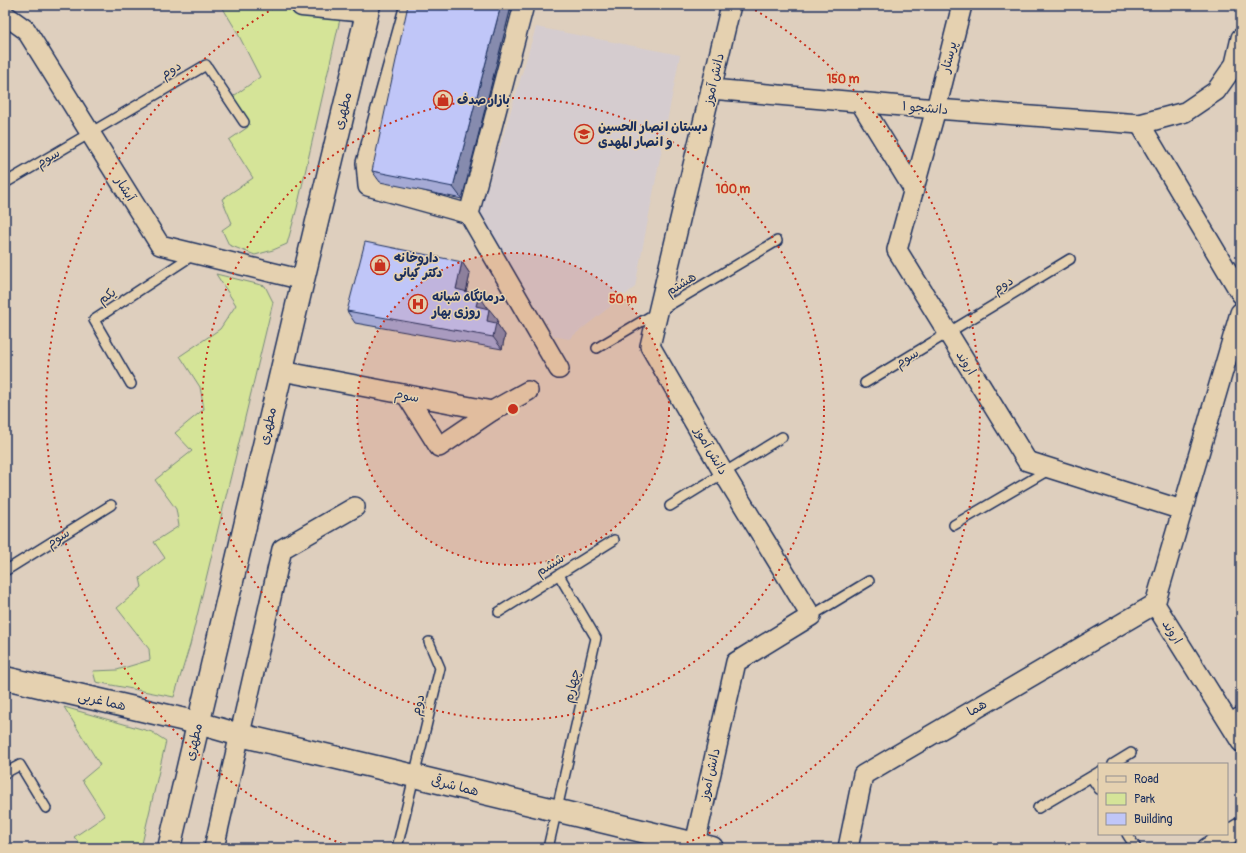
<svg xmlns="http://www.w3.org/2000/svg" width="1246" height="853" viewBox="0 0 1246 853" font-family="Pangolin,'Playpen Sans Arabic',sans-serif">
<rect width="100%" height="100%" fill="#decfbe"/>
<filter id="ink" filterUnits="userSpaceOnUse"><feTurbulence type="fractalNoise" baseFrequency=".025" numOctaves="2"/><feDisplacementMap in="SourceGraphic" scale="8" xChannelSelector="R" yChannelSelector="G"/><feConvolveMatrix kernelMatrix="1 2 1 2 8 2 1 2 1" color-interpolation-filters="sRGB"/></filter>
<g filter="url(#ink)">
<path fill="#d5cccf" d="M536,27L680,55L635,287L569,339L554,336L480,213Z"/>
<g fill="#d5e498" stroke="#788a7b">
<path d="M221,5H270L336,13L340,19L297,208L287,244L273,250L255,255L229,245L222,230L232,223L222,199L253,178L229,140L248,127L231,98L260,77L236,30Z"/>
<path d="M216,274L265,286L273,302L190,645L174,697L96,682L93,671L117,670L150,660L149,649L117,608L142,587L140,578L165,558L154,542L179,526L176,509L155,480L192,451L175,433L204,409L200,387L180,356L220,329L236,305Z"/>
<path d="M64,707L152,732L166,741L141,848H74L79,843L74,837L105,816L82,780L100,765Z"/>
</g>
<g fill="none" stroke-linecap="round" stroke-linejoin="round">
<defs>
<g id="lane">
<path d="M5,183L206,65L244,122"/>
<path d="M597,348L777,241"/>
<path d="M865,383L1070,259"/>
<path d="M131,384L94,320L193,255"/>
<path d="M670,506L782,437"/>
<path d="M954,525L1050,469"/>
<path d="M5,571L111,505"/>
<path d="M499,612L614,540"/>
<path d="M811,616L869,581"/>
<path d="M1227,720L1241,711"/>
<path d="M1113,764L1131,753"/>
<path d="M5,773L20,765L46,808"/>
<path d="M1091,777L1099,789"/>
<path d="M1038,808L1099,772"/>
<path d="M1127,834L1136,848"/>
<path d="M397,848L440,668L429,642"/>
<path d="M548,848L596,638L559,575"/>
</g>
<g id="street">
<path d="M410,5L366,163L368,186L469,214"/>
<path d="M524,5L469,214L559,369"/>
<path d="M962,5L936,109L897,250L1027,461L1182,510"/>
<path d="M5,15L26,30L160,245L303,280"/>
<path d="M711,89L936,109L1140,124L1185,112L1216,91L1235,64L1241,38"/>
<path d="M860,102L914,190"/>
<path d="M1140,124L1241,294"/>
<path d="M1241,312L1240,313L1155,604L1241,742"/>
<path d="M282,371L492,411L528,391"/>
<path d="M407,396L439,447L492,411"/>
<path d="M214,848L282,549L355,507"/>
<path d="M694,848L736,662L811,616L723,472L650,346L731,5"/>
<path d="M848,848L863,775L1155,604"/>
<path d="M1207,848L1241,827"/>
</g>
<g id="secondary">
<path d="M302,5L367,11"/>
<path d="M5,678L198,723L240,735L414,776L712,848"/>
<path d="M169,848L303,280L369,5"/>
</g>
</defs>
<use href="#lane" stroke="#1b2f5e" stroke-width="12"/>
<use href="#street" stroke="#1b2f5e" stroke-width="22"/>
<use href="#secondary" stroke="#1b2f5e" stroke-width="25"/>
<use href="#lane" stroke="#e5d1b0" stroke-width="9"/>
<use href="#street" stroke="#e5d1b0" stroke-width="19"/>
<use href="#secondary" stroke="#e5d1b0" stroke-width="22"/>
</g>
<g fill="#a5aad5" stroke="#1b2f5e">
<path d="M511,7L462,199L380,182L372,171Z"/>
<path d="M462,262L470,274L466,292L487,307V308L498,320L497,324L505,335L502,349L355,323L347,311Z"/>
</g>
<g fill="#868bae" stroke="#1b2f5e">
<path d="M501,5H510L511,7L462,199L453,187Z"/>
<path d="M462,262L470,274L464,301L456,289Z"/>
<path d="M479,295L487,307L485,318L476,306Z"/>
<path d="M489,309L498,320L497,324L505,335L502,349L493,337L487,321Z"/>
</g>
<g fill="#c0c6f8" stroke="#1b2f5e">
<path d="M408,5H501L453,187L372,171Z"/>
<path d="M365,242L462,262L456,289L479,295L476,306L489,309L487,321L496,323L493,337L347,311Z"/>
</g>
</g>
<circle cx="513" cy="409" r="156" fill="#c8321e" fill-opacity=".12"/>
<g fill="none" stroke="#c8321e" stroke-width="2" stroke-dasharray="2 4">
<circle cx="513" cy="409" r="156"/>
<circle cx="513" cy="409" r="311"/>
<path d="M353 848A467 467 0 0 1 276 7M750 7A467 467 0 0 1 673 848"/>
</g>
<defs>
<symbol id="shop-ring" viewBox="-11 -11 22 22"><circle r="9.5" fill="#e5d1b0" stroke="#c8321e" stroke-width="1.5"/><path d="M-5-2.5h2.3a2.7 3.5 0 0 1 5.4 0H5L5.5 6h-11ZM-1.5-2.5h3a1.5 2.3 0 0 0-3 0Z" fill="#c8321e"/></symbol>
<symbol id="school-ring" viewBox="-11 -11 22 22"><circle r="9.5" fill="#e5d1b0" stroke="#c8321e" stroke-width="1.5"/><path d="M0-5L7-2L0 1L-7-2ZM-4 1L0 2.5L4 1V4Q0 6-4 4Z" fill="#c8321e"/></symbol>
<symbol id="hospital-ring" viewBox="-11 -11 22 22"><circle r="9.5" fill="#e5d1b0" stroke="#c8321e" stroke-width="1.5"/><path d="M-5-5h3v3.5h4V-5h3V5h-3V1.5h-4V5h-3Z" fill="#c8321e"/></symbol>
</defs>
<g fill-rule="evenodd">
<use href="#shop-ring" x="432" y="89" width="22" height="22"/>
<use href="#school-ring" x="573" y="123" width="22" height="22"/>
<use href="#shop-ring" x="369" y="254" width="22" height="22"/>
<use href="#hospital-ring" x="407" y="293" width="22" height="22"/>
</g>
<g text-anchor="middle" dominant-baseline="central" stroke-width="3" stroke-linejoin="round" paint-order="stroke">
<g font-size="13" fill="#1b2f5e" stroke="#e5d1b0">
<text transform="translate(949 57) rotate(-76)">پرستار</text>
<text transform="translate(171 70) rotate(-30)">دوم</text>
<text transform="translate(714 79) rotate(-77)">دانش آموز</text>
<text transform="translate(925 108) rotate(5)">دانشجو ۱</text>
<text transform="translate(343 111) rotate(-76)">مطهری</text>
<text transform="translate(48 158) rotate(-30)">سوم</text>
<text transform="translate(125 189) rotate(58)">آبشار</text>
<text transform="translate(681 284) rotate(-31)">هشتم</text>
<text transform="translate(1003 285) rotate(-31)">دوم</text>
<text transform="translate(107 296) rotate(-34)">یکم</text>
<text transform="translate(907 358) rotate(-31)">سوم</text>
<text transform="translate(966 363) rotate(58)">اروند</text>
<text transform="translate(407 396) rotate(11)">سوم</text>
<text transform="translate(268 426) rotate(-77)">مطهری</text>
<text transform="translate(711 451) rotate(60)">دانش آموز</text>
<text transform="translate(58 538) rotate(-32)">سوم</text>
<text transform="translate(550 565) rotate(-32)">ششم</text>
<text transform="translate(1172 632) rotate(58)">اروند</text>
<text transform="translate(572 686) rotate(-77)">چهارم</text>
<text transform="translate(102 701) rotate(13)">هما غربی</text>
<text transform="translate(418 705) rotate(-76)">دوم</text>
<text transform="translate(977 708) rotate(-30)">هما</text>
<text transform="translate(194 742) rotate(-77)">مطهری</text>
<text transform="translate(710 774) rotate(-77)">دانش آموز</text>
<text transform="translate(455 786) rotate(14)">هما شرقی</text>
</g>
<g font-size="13" font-weight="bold" fill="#1b2f5e" stroke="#e5d1b0" text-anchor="start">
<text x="457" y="100">بازار صدف</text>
<text x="598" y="127">دبستان انصار الحسین<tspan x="598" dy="15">و انصار المهدی</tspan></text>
<text x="394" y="258">داروخانه<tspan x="394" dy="15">دکتر کیانی</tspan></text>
<text x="432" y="297">درمانگاه شبانه<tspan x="432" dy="15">روزی بهار</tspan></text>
</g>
</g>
<circle cx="513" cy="409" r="6" fill="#c8321e" stroke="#e5d1b0" stroke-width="2"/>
<g font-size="12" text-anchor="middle" font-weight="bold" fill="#c8321e" stroke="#e5d1b0" stroke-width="3" stroke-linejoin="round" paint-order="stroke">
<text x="843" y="83">150 m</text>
<text x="733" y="193">100 m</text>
<text x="623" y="303">50 m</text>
</g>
<rect width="1246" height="853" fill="none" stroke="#e5d1b0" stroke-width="20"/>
<rect x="10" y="10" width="1226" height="833" fill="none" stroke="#1b2f5e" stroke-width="1.5" filter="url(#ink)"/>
<rect x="1098" y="763" width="130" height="72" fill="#e5d1b0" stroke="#94908f"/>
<rect x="1106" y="776" width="20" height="6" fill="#e5d1b0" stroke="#94908f"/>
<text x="1134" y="783" font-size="12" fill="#1b2f5e">Road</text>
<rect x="1106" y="793" width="20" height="12" fill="#d5e498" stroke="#94908f"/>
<text x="1134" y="803" font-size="12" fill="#1b2f5e">Park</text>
<rect x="1106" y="813" width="20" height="12" fill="#c0c6f8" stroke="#94908f"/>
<text x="1134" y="823" font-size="12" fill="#1b2f5e">Building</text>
</svg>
